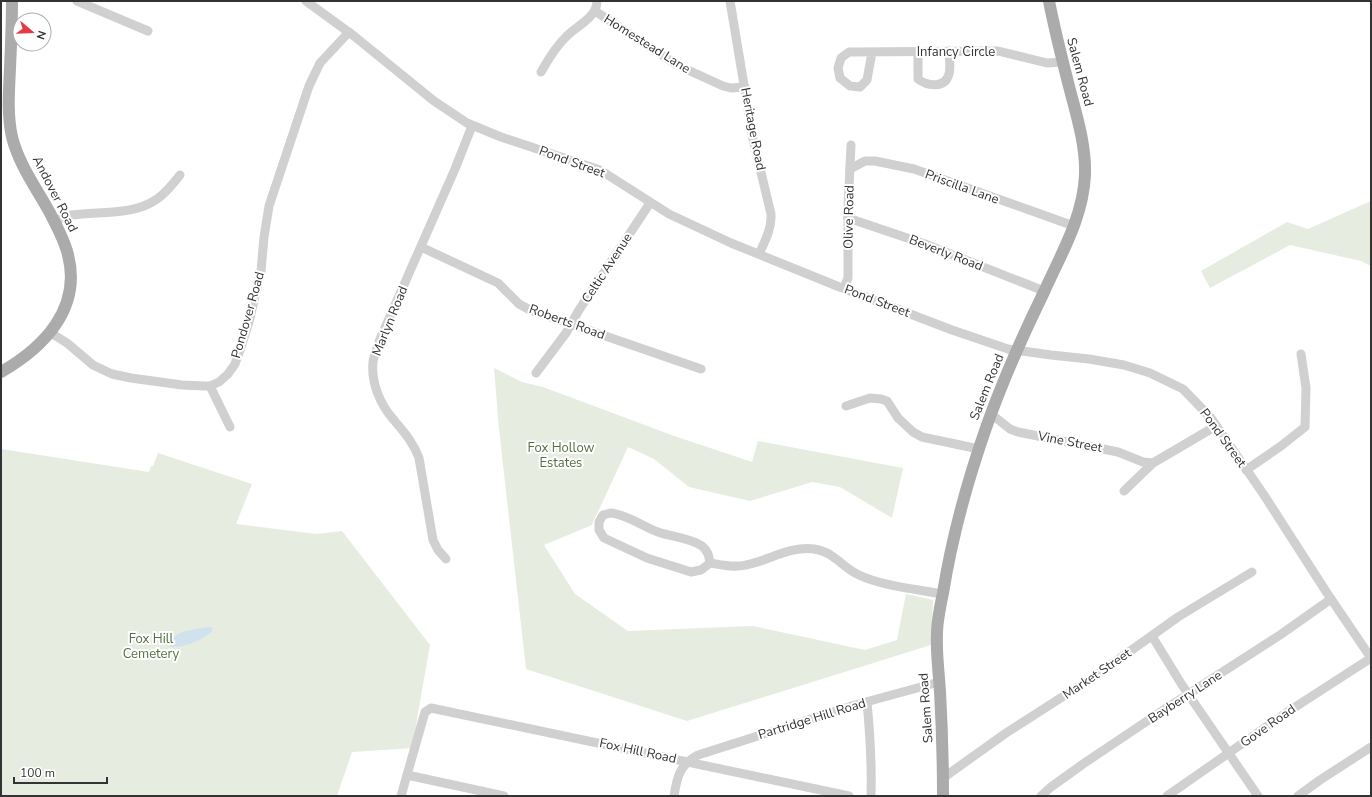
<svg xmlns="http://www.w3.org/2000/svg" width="1372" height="797" viewBox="0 0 1372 797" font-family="'Nunito Sans',sans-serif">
<rect width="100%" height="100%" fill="#fff"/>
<g fill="#e6ecdf">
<path d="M1371,201V266L1361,261L1290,245L1210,288L1201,271L1287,222L1308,229Z"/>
<path d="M494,368L522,382L543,387L677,437L752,462L758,441L903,468L892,518L840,487L812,482L750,501L689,487L654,459L628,447L597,514L594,519L592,525L544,545L575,594L628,631L753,626L865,650L897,640L906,594L933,600L931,645L687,721L526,669L499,429Z"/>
<path d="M1,449L149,472L151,466H153L158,453L252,484L236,524L316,534L342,531L430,645L418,713L413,748L352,752L337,796H1Z"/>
</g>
<path fill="#cfe2ee" d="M209,627H212V631C205,639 180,650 170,646C170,630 197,629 209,627Z"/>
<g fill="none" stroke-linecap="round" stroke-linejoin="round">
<g stroke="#d0d0d0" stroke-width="9">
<path d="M77,1L148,31"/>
<path d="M306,1L354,36L434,101L467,123L501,137L600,170L669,214L731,243L837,286L952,330L1008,349L1051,355L1089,359L1124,365L1150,373L1183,389L1211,418L1264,495L1327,593L1371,658"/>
<path d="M730,1L753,139L771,214C772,228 765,241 759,254"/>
<path d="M595,11L677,65L723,86L731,88L745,87"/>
<path d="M872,52L867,80L860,87L850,86L840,78L838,68L841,58L849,52L998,51L1047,63L1063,62"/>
<path d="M918,52V79C927,86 945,89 949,74C951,67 949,58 949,51"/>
<path d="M541,72C548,60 555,47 566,37C576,26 597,18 597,1"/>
<path d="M850,169L865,161H875L914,169L1074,226"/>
<path d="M848,218L925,244L1044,291"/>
<path d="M54,221C60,219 66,216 72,215C99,211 133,216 157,199C166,193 173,184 180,175"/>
<path d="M421,247L498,283L519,304L530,310L701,369"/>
<path d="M844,288L848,278V208L851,145"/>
<path d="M51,333L67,343L93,365L112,374L131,378L182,385L204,386H210L219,382L228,374L235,364L240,350L249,322L261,271L264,237L269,206L309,86L320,63L349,32"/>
<path d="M536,373L566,333L579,310L650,203"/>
<path d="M210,386L230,427"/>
<path d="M846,406L870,398L881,399L887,401L898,418L913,432L922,437L979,449"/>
<path d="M991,414L1010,429L1018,432L1118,452L1143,462L1153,463"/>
<path d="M1246,470L1281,446L1305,427L1306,388L1301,354"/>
<path d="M1124,491L1153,463L1216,426"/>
<path d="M611,513C628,515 642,526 658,532C672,537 690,538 702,546C708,551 709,556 710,563L701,570L691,572L647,558L604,538L599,530V522L603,515Z"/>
<path d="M446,559L438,550L433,540L419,458C413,442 404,432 393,419C380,404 371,383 373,362C374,354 378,346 380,339L455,169L472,126"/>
<path d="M710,563C722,565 734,568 746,565C770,560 790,546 814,549C833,551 843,568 859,575C882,586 917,589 942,594"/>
<path d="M1152,636L1182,685L1258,796"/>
<path d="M867,702C870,734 872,764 871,796"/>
<path d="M407,775L504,796"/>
<path d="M943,778L1006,733L1098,674L1178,617L1252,572"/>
<path d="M401,796L425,712L431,708L849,796"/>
<path d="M674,796C677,776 680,765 698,755L855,705L939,682"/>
<path d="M1041,796L1051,787L1083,764L1162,711L1280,635L1331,599"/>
<path d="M1167,796L1289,711L1371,658"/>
<path d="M1298,796L1320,780L1371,747"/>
</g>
<g stroke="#ababab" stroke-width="12">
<path d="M1,372C43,348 82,309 68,255C65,241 57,227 50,213C37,189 19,165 12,137C7,114 9,91 10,68C11,46 12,23 12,1"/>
<path d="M943,796C943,761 942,727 940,692C939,673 936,654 937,634C937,621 940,607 943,593C952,537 968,479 987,425C1003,380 1023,335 1044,292C1061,254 1083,218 1085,175C1086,148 1078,120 1071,94C1063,63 1055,32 1049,1"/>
</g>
</g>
<g text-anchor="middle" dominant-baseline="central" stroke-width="4" stroke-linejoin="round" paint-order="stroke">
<g font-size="13" fill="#333" stroke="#fff">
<text transform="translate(647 44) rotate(32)">Homestead Lane</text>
<text x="956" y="52">Infancy Circle</text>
<text transform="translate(1080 72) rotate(75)">Salem Road</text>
<text transform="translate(753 129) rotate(79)">Heritage Road</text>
<text transform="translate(572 162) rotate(20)">Pond Street</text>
<text transform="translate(962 187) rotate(20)">Priscilla Lane</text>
<text transform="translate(55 194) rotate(63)">Andover Road</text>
<text transform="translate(849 217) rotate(-89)">Olive Road</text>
<text transform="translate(946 253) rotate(21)">Beverly Road</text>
<text transform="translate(607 268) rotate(-57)">Celtic Avenue</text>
<text transform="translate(877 301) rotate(21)">Pond Street</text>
<text transform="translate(248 315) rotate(-74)">Pondover Road</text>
<text transform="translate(390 321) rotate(-68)">Marlyn Road</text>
<text transform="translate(567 322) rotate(20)">Roberts Road</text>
<text transform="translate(987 387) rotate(-68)">Salem Road</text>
<text transform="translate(1223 438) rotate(54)">Pond Street</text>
<text transform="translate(1070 442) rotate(11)">Vine Street</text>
<text transform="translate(1097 674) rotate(-34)">Market Street</text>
<text transform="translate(1185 697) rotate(-33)">Bayberry Lane</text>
<text transform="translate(926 708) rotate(-94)">Salem Road</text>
<text transform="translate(812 719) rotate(-17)">Partridge Hill Road</text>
<text transform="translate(1268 726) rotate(-35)">Gove Road</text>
<text transform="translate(638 751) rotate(12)">Fox Hill Road</text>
</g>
<g font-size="13" fill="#56703f" stroke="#fff">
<text x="561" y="448">Fox Hollow<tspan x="561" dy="15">Estates</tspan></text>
<text x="151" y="639">Fox Hill<tspan x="151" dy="15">Cemetery</tspan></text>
</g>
</g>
<rect width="1372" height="797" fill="none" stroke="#333333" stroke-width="4"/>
<g transform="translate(32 32) rotate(109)"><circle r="19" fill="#ffffff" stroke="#adadad"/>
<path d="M0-3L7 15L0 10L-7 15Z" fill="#e63946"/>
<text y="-6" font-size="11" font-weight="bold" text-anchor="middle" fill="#333333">N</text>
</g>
<path d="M14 777v6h93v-6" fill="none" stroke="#333333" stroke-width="2"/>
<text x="20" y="777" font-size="12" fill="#333333" stroke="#ffffff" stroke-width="3" paint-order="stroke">100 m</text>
</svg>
